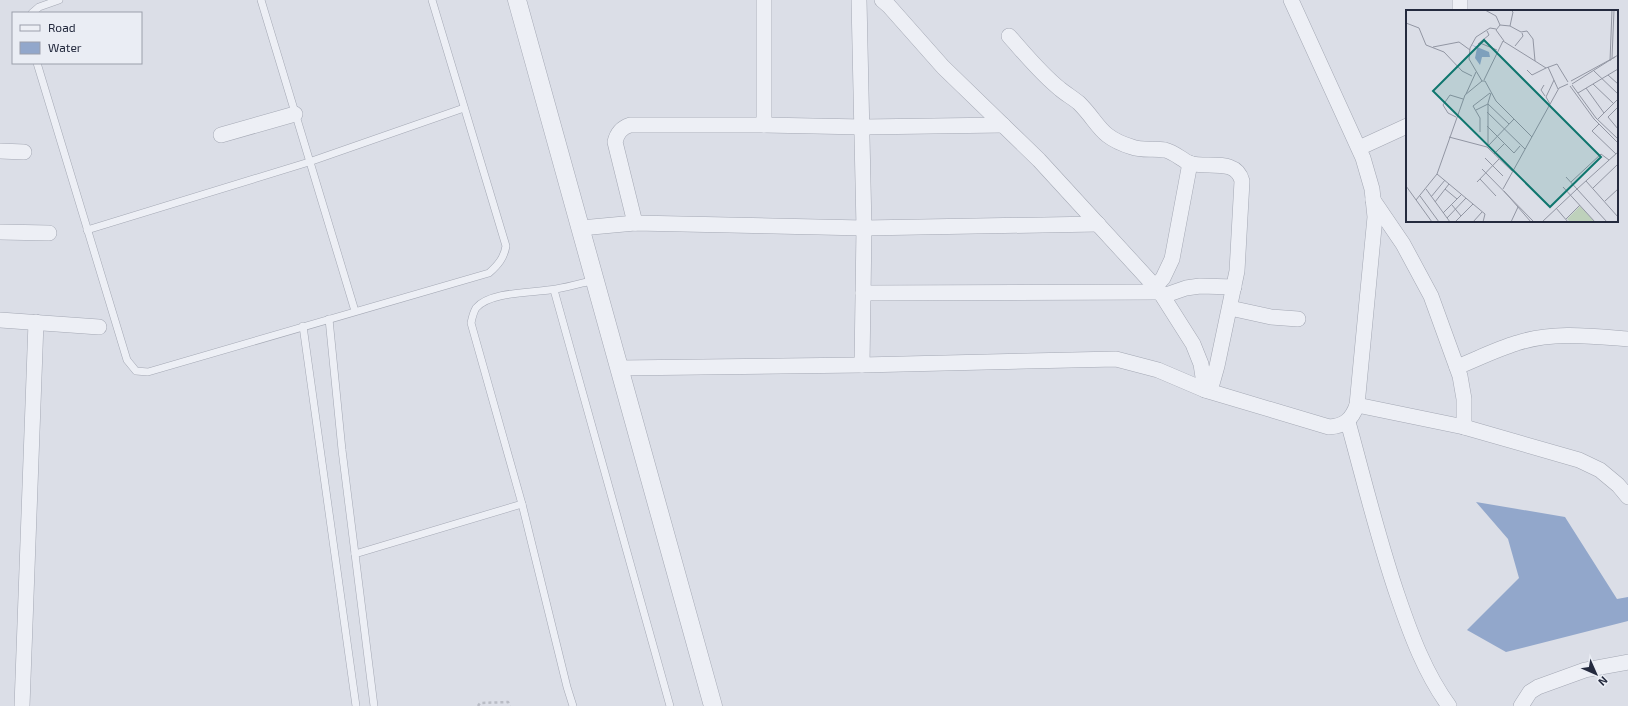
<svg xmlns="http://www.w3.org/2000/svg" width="1628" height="706" viewBox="0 0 1628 706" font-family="'Exo 2',sans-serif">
<rect width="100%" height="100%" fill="#dbdee7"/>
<path fill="#92a7cb" d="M1476,502L1565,517L1617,599L1628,597V621L1506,652L1467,630L1519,578L1508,539Z"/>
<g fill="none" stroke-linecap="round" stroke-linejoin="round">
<defs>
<g id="service">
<path d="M261,0L355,311"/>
<path d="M32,13L39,7L59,0"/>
<path d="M37,63L127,360L136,371L148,372L489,273C498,265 504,258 506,246L432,0"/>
<path d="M87,230L309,162L464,108"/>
<path d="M554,290L670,706"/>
<path d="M329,319L342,450L374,706"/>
<path d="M303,326L356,706"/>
<path d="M355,554L522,504"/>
<path d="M573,706L567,687L522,504L471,323C472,318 473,313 476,308C490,291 535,293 556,289C569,287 582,283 595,280"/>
</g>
<g id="minor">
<path d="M859,0L864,228L862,365"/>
<path d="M882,0L889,6L943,67L1039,160L1160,292L1193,344L1201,364L1205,390"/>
<path d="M1460,0V11"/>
<path d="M1009,36C1025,54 1041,74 1060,89C1066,94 1073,98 1079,103C1100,124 1099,137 1132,147C1142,151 1154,148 1165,150C1174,152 1181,159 1189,163C1206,169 1236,157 1242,181L1237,271L1217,366L1210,391"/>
<path d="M764,125V0"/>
<path d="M221,135L295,114"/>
<path d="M1359,148L1407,126"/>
<path d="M0,151L24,152"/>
<path d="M1373,200L1403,244L1431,296L1460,376L1464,399V427"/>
<path d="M635,223L615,142C617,133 621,128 630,125H764L863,127L1003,125"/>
<path d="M581,228L635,223L864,228L1098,224"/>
<path d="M0,232L49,233"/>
<path d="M1155,287L1163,278L1172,259L1190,163"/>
<path d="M863,293L1160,292"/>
<path d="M1163,296L1186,288L1200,286L1234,287"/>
<path d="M1230,308L1271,317L1298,319"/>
<path d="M0,320L99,327"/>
<path d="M1457,367C1477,359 1497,349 1517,343C1553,331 1592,336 1628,339"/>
<path d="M619,368L862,365L1116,359L1158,370L1205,390L1329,427C1345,426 1352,419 1357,405L1375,217L1372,189L1363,158L1291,0"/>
<path d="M1357,405L1464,427L1579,460L1600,470L1618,485L1628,497"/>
<path d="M1348,422C1364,480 1378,539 1398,597C1411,635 1425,673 1449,706"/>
<path d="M22,706L36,322"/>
<path d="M1521,706L1530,692L1538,687L1585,670L1628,662"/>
</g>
<path id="tertiary" d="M517,0L713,706"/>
</defs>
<use href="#service" stroke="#a4a8b4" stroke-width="8"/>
<use href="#minor" stroke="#a4a8b4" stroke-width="16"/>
<use href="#tertiary" stroke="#a4a8b4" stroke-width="19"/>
<path stroke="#b9bcc5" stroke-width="2.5" stroke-dasharray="3 3" stroke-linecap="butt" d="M478,706L480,703L508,702L510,706"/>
<use href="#service" stroke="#edeff5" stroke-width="7"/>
<use href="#minor" stroke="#edeff5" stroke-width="15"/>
<use href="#tertiary" stroke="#edeff5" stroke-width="18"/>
</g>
<g transform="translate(1406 10)">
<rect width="212" height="212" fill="#dbdee7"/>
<path d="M174,196L188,211L164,212L161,209Z" fill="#bed1bb"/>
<path d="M64,34L83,42L84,47H76L74,55L69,48L71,38Z" fill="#92a7cb"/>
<path fill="none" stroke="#9296a3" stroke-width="1" d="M79,0L90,6L94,15L104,16L115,22L121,21L127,29L129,51L140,58L151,54L162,72M0,13L13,18L20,35L38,42L56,61L66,66M94,15L90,20L98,31M104,16L107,2L105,0M74,33L91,40M72,34L83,25L81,21M109,36L117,26L116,23M27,37L53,32L64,40M206,48L208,0M204,51L206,0M142,57L152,79M121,60L126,65L140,58M188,61L212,84M202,65L212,74M78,70L97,31L129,51M76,71L63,49L64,38L70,27L84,18L90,19M165,71L209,47M166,74L212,45M187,74L208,94M138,75L135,80L139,86M166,75L190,108L212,129M164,76L188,109L212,133M180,78L198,103M172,83L212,59M60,84L70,62M82,94L103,114M144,94L140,87L148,70M212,97L202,107L212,119M70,100L82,94M81,102L119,139M50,107L42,103L37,95L44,85L57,89M192,109L212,89M193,114L186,121L210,144M81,116L108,143L114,136M74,122V108L67,96L84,83M43,127L81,137L106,161M82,136V93L85,83M82,136L108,109M88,144L98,134M79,148L97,166M76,159L128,212M31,164L79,204L77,212M74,169L90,186M180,171L212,207M71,172L93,149M165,172L195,144L203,150M0,176L26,212M157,177L189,212M187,178L211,155M20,179L44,212M39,179L51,189M97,179L153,78L162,74M98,181L125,212M14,186L33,212M25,187L39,170M10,190L31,164L59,85L76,71H79L90,91L126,127M199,191L212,179M29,192L43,174M46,195L55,206M150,198L162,212M37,203L56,184M41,208L60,188M160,209L174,195M49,212L67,194M67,212L76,202M105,212L112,197M136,212L171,179L160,167M201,212L171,179L212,142"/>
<path fill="#0f766e" fill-opacity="0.15" stroke="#0f766e" stroke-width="2" d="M78,30L195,147L144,197L27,81Z"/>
<rect width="212" height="212" fill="none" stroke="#242a3e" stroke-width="2"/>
</g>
<rect x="12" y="12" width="130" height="52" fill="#eaedf4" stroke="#9b9fab"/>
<rect x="20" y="25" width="20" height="6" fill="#edeff5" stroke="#9b9fab"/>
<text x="48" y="32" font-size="12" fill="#242a3e">Road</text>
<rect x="20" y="42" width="20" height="12" fill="#92a7cb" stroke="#9b9fab"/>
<text x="48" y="52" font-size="12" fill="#242a3e">Water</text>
<g transform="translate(1596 674) rotate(135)" stroke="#eaedf4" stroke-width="3" paint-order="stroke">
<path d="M0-3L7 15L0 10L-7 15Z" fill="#242a3e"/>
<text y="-6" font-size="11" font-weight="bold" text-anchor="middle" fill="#242a3e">N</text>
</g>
</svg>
